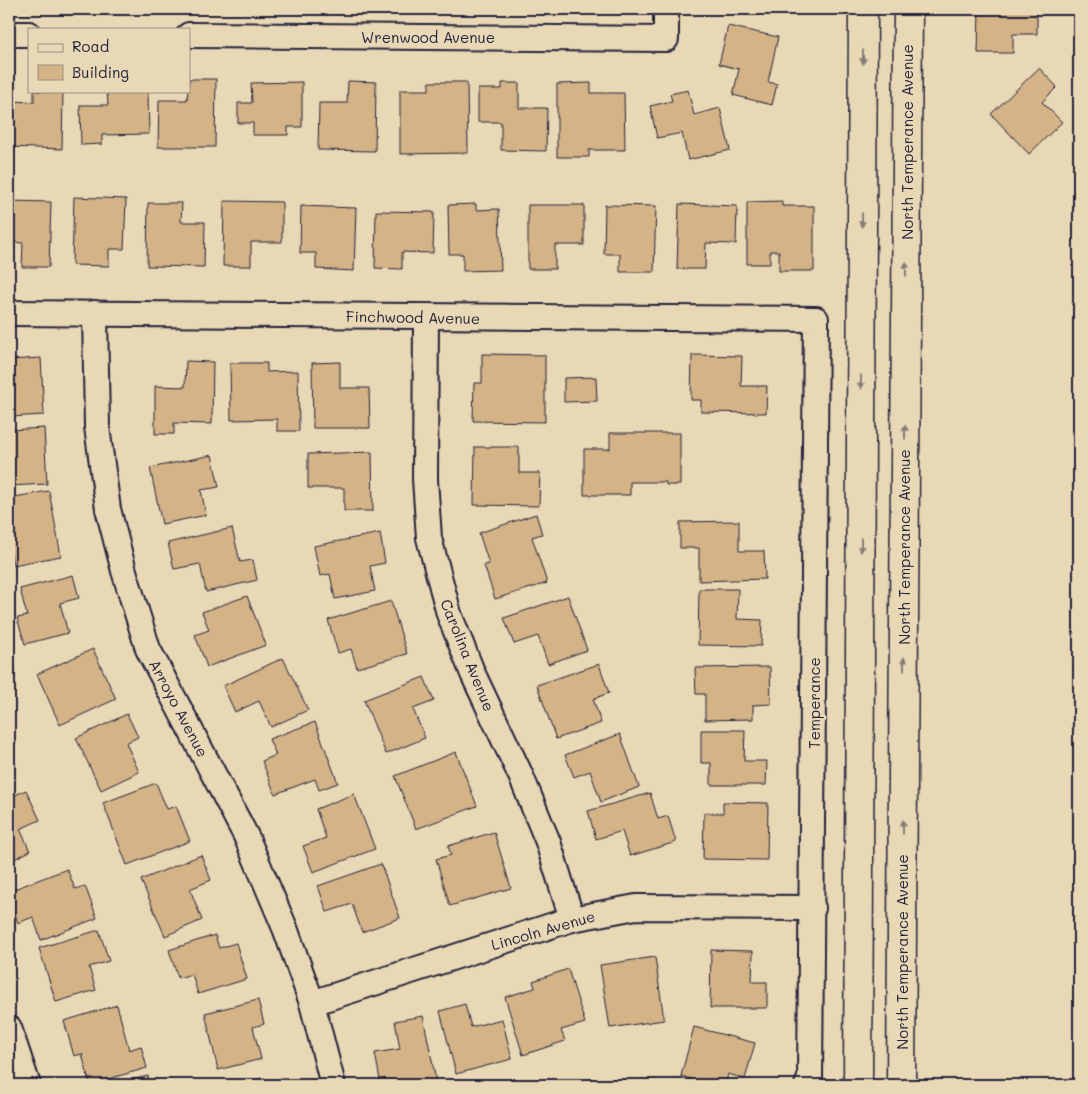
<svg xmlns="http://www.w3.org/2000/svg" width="1088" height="1094" viewBox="0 0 1088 1094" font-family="Mali,sans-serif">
<rect width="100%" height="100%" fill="#e9d8b5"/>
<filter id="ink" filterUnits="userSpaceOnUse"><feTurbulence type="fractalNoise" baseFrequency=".02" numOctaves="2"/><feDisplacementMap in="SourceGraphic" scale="10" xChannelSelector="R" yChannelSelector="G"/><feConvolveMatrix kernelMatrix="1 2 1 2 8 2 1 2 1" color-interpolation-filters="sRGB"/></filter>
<g filter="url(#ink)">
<g fill="#d4b387" stroke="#22223b">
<path d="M979,9L1037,10V34H1013V53H978Z"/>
<path d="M728,26L778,37L768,82L777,84L772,105L733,95L739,69L719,64Z"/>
<path d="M1039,68L1057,87L1042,102L1062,122L1029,154L991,114Z"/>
<path d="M189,79H216L215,147H158L159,100H187Z"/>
<path d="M348,81L376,82L375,151L318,150L319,103H347Z"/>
<path d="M302,82V127H288V135H253V123H238V103H252L251,83Z"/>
<path d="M429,82H467L468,153L400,154V90H429Z"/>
<path d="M502,83H519V108H547L546,151L501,150V122H478V89H502Z"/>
<path d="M591,83V93H624L625,150H589V157H557V84Z"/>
<path d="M688,90L694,115L720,108L730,150L688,160L682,133L657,138L650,106L672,101L670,94Z"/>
<path d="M34,91H63L62,149L9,147V101L34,102Z"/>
<path d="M107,91H148L149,134L102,135V144L81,145L80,105H108Z"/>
<path d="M74,197L126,199L124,249H109V266L72,265Z"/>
<path d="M9,201L51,202L49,267H22L23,243L9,242Z"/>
<path d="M224,201L282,202V242H251V266H223Z"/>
<path d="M782,201V206H814V271H779V251H770V264H747V202Z"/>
<path d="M148,203H182L181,222H205L204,267L147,266Z"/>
<path d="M476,204V210L499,209L501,270L463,271V254H449L448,205Z"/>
<path d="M679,204L737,206L736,244L706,243L705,269H677Z"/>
<path d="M528,205H584V245H555V269H528Z"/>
<path d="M605,205L656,206L654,272H620V254H604Z"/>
<path d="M301,206L356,208L354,271L316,269V253H300Z"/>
<path d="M376,211L434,212L433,253L402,252V269L375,268Z"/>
<path d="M482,354L545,355V422L473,421L474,383H482Z"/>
<path d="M692,355L742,356L741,386H767L766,413L701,412V400H691Z"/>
<path d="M41,358L44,415L9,417V360Z"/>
<path d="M186,361L213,362L212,424L174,423V434H155V386L185,387Z"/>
<path d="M340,362V388H369L370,428H313L312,363Z"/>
<path d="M230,363H267V372L298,371L299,431H277V419L231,420Z"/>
<path d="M596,377L597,401L564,402V378Z"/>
<path d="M44,428L47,484L9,486V430Z"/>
<path d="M610,433H680V485H666V482H630V495H584V449H610Z"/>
<path d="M475,447H519V473H540L539,506L474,505Z"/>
<path d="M372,452L373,511H344V488H308V454Z"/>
<path d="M212,455L219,487L201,490L206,515L162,524L150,468Z"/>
<path d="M49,491L61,556L13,565L9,542V498Z"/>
<path d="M536,514L542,534L532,537L547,583L495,599L484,565L489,564L479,533Z"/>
<path d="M739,521V551H764L765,579L699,581V548H680V522Z"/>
<path d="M232,528L240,562L253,560L257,580L206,592L200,564L174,569L168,543Z"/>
<path d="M380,533L385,563L370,566L375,591L335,599L330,574L320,576L314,546Z"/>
<path d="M73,575L79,598L60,603L68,633L25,644L17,618L27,616L20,589Z"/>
<path d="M699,589H738L737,619L762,620L761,646L698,645Z"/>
<path d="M247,596L266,645L207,667L195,635L209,630L202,612Z"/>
<path d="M568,596L587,650L548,664L538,636L514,644L504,618Z"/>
<path d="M391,601L407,654L357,668L351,649L338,653L328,620Z"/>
<path d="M93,649L116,699L60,725L37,674Z"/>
<path d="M283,658L308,710L271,727L259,701L235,712L223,686Z"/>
<path d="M599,664L609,693L593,699L601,723L556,739L537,685Z"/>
<path d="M770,667L771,704L753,705V719L705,720V694H696L695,668Z"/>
<path d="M424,677L434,701L413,709L425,738L386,754L364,700Z"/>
<path d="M127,714L138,737L126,743L139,772L101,790L76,738Z"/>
<path d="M315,722L338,783L319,790L315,779L275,794L262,761L276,755L269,739Z"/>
<path d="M9,724L16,743L9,746Z"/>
<path d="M701,730H745L744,761H767L766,785H711V763H701Z"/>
<path d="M620,734L639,787L601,802L590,771L574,777L565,755Z"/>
<path d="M9,751L16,768L9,771Z"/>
<path d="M456,752L477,806L416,829L395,776Z"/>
<path d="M156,783L167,809L176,806L190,841L127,865L103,803Z"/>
<path d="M26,790L40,820L20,829L30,851L9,862V798Z"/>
<path d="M650,793L658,819L668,816L676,842L630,856L622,831L596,839L588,811Z"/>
<path d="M354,794L375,849L313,872L303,846L326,838L316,809Z"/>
<path d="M723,802L768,803L767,860L703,859L704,813H723Z"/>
<path d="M494,832L511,888L450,906L436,859L451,855L448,846Z"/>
<path d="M201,855L211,880L190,889L202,920L165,936L141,880Z"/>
<path d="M381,864L400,918L362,932L352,904L327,912L318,886Z"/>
<path d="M67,869L75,889L85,886L97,918L41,940L33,917L18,923L9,897V891Z"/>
<path d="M99,930L109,961L89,967L96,990L56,1002L39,948Z"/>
<path d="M215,935L219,948L236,943L247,979L198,994L192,974L178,978L169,950Z"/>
<path d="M711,950L753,951L752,982H767V1008H710Z"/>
<path d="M655,957L664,1020L610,1028L600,965Z"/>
<path d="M568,969L585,1023L561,1030L565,1041L523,1055L505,997L535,988L533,981Z"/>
<path d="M258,1000L264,1024L253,1027L261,1059L218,1070L205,1013Z"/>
<path d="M465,1004L471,1027L502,1019L512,1059L456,1074L440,1011Z"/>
<path d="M117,1005L129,1050L141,1046L147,1068L90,1084L82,1054L74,1056L64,1021Z"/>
<path d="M423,1016L436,1081L410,1085H381L375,1053L400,1049L395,1021Z"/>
<path d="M694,1027L755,1043L745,1079L728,1074L725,1085H696L690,1084L691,1079L681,1076Z"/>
<path d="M148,1076L150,1085H107Z"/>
<path d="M265,1078L266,1085H224Z"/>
</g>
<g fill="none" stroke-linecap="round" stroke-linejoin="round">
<defs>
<g id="minor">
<path d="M9,34H29"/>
<path d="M189,35L666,39V9"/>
<path d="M9,313L816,319L810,1079L807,1085"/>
<path d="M95,313L97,427L108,509L124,571L148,649L246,836L285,928L312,1003L333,1085"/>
<path d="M426,317L425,479L429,538L449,614L473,674L521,776L548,842L572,919"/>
<path d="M312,1003L572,919L636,907L813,908"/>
<path d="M9,1028L28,1085"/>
</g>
<g id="primary">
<path d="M858,1085L863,9"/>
<path d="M901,1085L908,9"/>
</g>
</defs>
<use href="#minor" stroke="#22223b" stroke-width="28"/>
<use href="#primary" stroke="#22223b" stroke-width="31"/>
<use href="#minor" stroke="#e9d8b5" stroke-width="24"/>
<use href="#primary" stroke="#e9d8b5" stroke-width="28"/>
</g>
<defs><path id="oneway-solid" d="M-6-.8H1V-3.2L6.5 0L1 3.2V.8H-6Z" transform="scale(1.25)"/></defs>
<g fill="#867d78">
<use href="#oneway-solid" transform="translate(863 57) rotate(90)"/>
<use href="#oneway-solid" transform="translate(862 220) rotate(90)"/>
<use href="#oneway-solid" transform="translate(906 269) rotate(-90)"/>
<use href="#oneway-solid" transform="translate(861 382) rotate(90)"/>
<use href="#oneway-solid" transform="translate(905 432) rotate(-90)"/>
<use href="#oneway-solid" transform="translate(861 545) rotate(90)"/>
<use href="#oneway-solid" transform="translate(904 664) rotate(-90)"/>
<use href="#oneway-solid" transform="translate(903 827) rotate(-90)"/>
</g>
</g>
<g text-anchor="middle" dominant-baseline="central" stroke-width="5" stroke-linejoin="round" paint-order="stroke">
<g font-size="15" fill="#22223b" stroke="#e9d8b5">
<text x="428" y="37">Wrenwood Avenue</text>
<text transform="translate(907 142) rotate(-90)">North Temperance Avenue</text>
<text transform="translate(413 317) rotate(1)">Finchwood Avenue</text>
<text transform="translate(904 547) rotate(-90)">North Temperance Avenue</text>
<text transform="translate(468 655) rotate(68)">Carolina Avenue</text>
<text transform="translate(814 703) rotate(-90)">Temperance</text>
<text transform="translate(179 708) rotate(62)">Arroyo Avenue</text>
<text transform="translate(543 930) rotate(-16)">Lincoln Avenue</text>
<text transform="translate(902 952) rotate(-90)">North Temperance Avenue</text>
</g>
</g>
<rect width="1088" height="1094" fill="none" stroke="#e9d8b5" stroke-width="30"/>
<rect x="15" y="15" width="1058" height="1064" fill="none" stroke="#22223b" stroke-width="2" filter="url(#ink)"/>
<rect x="28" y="28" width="162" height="65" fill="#e9d8b5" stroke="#998f84"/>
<rect x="38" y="44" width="25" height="8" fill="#e9d8b5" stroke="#998f84"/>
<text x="72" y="52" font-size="15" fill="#22223b">Road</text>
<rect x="38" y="65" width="25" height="15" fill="#d4b387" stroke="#998f84"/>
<text x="72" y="78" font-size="15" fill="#22223b">Building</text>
</svg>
